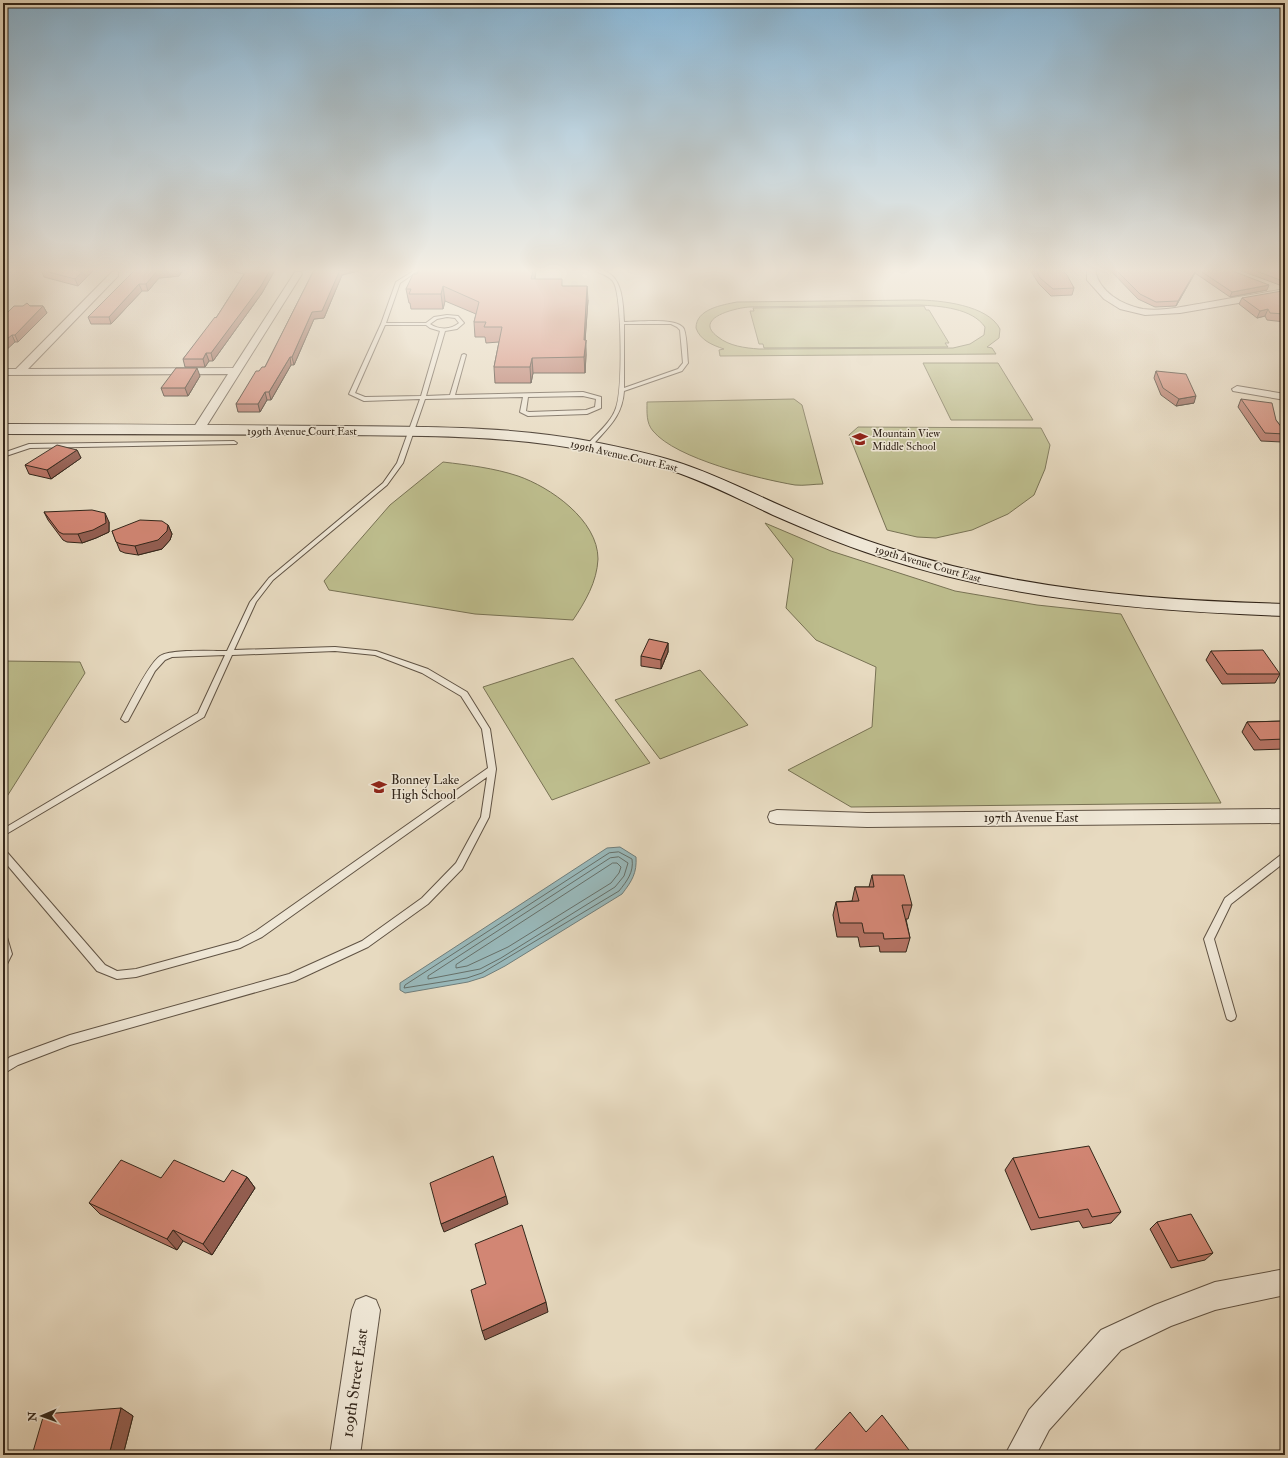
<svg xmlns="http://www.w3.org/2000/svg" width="1288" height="1458" viewBox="0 0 1288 1458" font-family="'IM FELL Double Pica',serif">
<rect width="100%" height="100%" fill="#e7dac0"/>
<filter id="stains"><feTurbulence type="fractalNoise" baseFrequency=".005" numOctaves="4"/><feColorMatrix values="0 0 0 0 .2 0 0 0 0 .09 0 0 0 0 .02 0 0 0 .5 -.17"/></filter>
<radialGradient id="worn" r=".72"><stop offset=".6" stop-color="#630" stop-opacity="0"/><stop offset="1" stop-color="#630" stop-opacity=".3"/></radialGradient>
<g fill="#bdbd8d" stroke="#787254" fill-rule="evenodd">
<path d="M916,300C940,300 988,305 1000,329L999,338L987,347L992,348L996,354L720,356L719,350L724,349C712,345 700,340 696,328C696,309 722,305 737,302ZM919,305C940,306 972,308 985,327L984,335L970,344L953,348L759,349C745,348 729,346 718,337C692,318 736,308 749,307Z"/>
<path d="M924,306L926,310H929L949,343H945L948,347L764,348L763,344H759L750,311H754L753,308Z"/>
<path d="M923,363H998L1033,420H951Z"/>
<path d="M794,399L802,405L823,484C814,484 804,486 795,485C760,479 676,459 653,431C646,423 647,412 647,402Z"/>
<path d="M858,427L1041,428L1050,445L1045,469L1034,495L1008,514L972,530L936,538L917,537L887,530L849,435Z"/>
<path d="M443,462C468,465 494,468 518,476C550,487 598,520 598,559C597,582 585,602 573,620L475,614L329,590L324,581L390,505Z"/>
<path d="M765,523L831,551L955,591L1037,605L1121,614L1221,803L851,807L788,770L872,727L876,667L816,640L786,608L793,559Z"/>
<path d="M573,658L650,763L552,800L483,687Z"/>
<path d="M3,661L80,662L85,673L6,798H3Z"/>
<path d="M700,670L748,725L660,759L615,700Z"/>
</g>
<path fill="#99b9bb" stroke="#707e7b" d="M620,847L636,857C637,873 632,881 622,894L505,966L484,977L468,982L405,993L400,990V983L607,848Z"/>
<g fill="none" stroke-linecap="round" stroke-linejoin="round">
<g stroke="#66706a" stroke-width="1">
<path d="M619,852L632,859C634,872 627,881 619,891L482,973L467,978L404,988L405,985L609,853Z"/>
<path d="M619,857L628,863L624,876L615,887L501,958L480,969L428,979V976L610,858Z"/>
<path d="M613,863H617L621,867L619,873L611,883L508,947L467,966L456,968V965Z"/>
</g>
<defs>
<g id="lane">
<path d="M415,270H419L400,283L386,323H426L434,317L447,315L458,316L464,323L457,329L445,331L426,396L450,395L462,355L464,354L466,355L455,395L583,392L601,397V408L587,414L528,416L520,412L523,397L425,399L403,463L387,485L273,580L256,602L234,650L335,647L376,651L428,669L467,692L490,729L496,769L489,817L462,869L428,904L368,947L295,981L70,1045L18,1065L3,1074V1063L10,1057L70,1035L289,974L362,941L422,898L456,863L481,817L487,777L262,937L240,948L136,977L117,979L97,971L3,860V850L6,851L105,965L117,971L136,969L238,941L256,931L488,768L482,729L461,696L422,673L375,655L335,651L232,655L204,717L3,836V829L198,713L225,655L172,657L165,660L155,671L128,721L125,722L121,719C128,706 149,663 160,656C171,649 212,651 227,651L250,602L269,578L383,483L397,463L420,399L364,401L349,394L381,324L396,282ZM447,317L455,318L459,323C451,330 439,330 430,324L437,319ZM385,325H426L430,328L440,331L421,396L365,397L355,393ZM583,396L596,399L595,407L586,410L529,412L526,411L528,397Z"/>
<path d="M594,270C623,268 623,302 624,322C637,322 678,317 684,329C687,337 687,354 688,363L682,371L624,391C622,418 607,428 591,447L589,448L586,446C596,434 611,423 616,408C623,390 622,299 614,283C610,275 600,274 594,270ZM624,324H671L677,327L680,330L683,363L678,369L624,388Z"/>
<path d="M234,441L237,443L236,444L30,448L3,457V453L29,444Z"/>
<path d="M1285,853V862L1231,904L1214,939L1236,1016L1235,1019L1231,1021L1227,1019L1226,1016L1204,939L1225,898L1282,854Z"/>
<path d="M3,933L6,934L12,954L7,964L3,965Z"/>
</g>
<g id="street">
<path d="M1087,270H1095C1099,292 1122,305 1143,309C1162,312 1185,306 1204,303C1231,298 1258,294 1285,289V295L1180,313L1145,315L1120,309L1104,299L1087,280Z"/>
<path d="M115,271L118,272V276L28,369L233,368L295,272H301L302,274L204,430L198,434L192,430L228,374L3,375V369H16L112,272Z"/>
<path d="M1237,386L1285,394V400L1233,391L1232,389Z"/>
<path d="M1285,809V823L867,827L777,824L770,822L768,817L770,812L777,810L867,813Z"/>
<path d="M1285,1269V1295L1215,1310L1171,1326L1121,1350L1049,1430L1036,1455H1005L1029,1410L1101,1330L1155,1305L1215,1282Z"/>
<path d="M366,1296L376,1300L380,1310L360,1455H330L352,1310L356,1300Z"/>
</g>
<path id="secondary" d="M3,424C117,424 231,425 345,426C428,427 512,426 594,442C623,448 654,454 683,464C718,476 752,493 786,508C820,523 854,537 890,548C1018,590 1151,600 1285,604V616C1146,611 1009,600 877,556C841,544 807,530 773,515C739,499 706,482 670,470C646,462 619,457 594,452C512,435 428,436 345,435C231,434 117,434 3,434Z"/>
</defs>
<use href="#lane" stroke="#605344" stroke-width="2"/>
<use href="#street" stroke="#605344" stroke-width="2"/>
<use href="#secondary" stroke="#33261a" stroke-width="2"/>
<use href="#lane" fill="#efe7d6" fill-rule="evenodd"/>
<use href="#street" fill="#efe7d6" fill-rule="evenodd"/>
<use href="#secondary" fill="#efe7d6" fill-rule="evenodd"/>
</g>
<g fill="#b57364" stroke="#33261a">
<path d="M41,270H94L78,286L44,277Z"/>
<path d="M135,270H183L179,276L159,278L148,291H142L111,324H91L88,317Z"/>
<path d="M234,270H275L262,293L213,361H209L205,367H185L183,359L216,318L244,274L235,272Z"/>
<path d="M314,270L358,271L342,275L324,318L314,319L294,365H291L271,400H267L260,412H238L236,404L259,371L265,367Z"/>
<path d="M419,270H536L535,279L562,286L588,300L585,340L586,355L585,373H533L531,383H495L494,367L499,342L486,343L485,337H475L474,322L476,314L445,301L443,309H411L410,303H409L406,289L417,274Z"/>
<path d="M1030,270H1062L1074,288L1072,295L1051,296L1039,284Z"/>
<path d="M1110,270H1230L1267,290L1230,297L1195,273L1176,306L1155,307L1138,299Z"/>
<path d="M1239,270H1285V287Z"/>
<path d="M1242,298H1285V322L1267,320L1265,316L1257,318L1239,304Z"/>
<path d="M30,306H43L47,313L18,342H15L3,317Z"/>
<path d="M1285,345V355L1281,353Z"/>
<path d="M1156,371L1194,403L1176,406L1161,395L1154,378Z"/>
<path d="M200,376L188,396H164L161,388Z"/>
<path d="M1241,399L1276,420L1285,432V436L1282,442L1261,441L1238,407Z"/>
<path d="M77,450L81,458L51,479L29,474L25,465Z"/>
<path d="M44,512L109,522V532L96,538L82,543L67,542L63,540L48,520Z"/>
<path d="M168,525L172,534L170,540L162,549L138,555L125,553L120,551L112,531Z"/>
<path d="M668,643V652L661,669L641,666V656Z"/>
<path d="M1211,651L1280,674L1275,683L1222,684L1206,660Z"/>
<path d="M1285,721V749L1254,750L1242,732L1247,722Z"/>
<path d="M872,875L912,905L908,919H906L910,938L906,952H880L879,946L860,947L858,937H837L833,915L836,902L852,901L855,887H869Z"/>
<path d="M1013,1158L1121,1212L1111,1223L1083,1228L1079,1221L1031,1230L1005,1170Z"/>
<path d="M247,1177L255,1188L212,1255L183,1241L177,1250L100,1214L89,1203L161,1178L224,1182Z"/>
<path d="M1157,1222L1213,1253L1205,1260L1171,1268L1150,1229Z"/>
<path d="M121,1408L133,1416L123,1455H32Z"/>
</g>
<g fill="#935e51" stroke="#33261a">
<path d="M84,270H94L78,286L75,279Z"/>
<path d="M171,270H183L179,276L159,278L148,291L146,284L157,271Z"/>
<path d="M270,270H275L262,293L213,361L211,353Z"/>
<path d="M340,270H357L358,271L342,275L324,318L314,319L294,365L292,357L312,312Z"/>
<path d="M533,270H536V271L532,294L531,279Z"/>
<path d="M1196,270L1195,273L1176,306L1178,301Z"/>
<path d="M139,284L142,291L111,324L109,317Z"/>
<path d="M1269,285L1267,290L1230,297L1232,292Z"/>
<path d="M443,286L445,301L443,309L441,294Z"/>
<path d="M587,286L588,300L584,355V340Z"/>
<path d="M43,306L47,313L18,342L15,335Z"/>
<path d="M1268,309L1265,316L1257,318L1260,311Z"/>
<path d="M12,335L15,342L3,353V342Z"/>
<path d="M586,340V355L585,373L584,357Z"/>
<path d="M206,353L209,361L205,367L203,359Z"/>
<path d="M290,357L291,365L271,400L269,392Z"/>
<path d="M532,358L533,373L531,383L530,367Z"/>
<path d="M197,368L200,376L188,396L185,388Z"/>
<path d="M265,392L267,400L260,412L258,404Z"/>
<path d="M1196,396L1194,403L1176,406L1179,399Z"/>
<path d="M77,450L81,458L51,479L47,470Z"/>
<path d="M105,513L109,522V532L96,538L82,543L78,534Z"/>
<path d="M168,525L172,534L170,540L162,549L138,555L135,546Z"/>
<path d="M668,643V652L661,669V660Z"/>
<path d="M247,1177L255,1188L212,1255L203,1244Z"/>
<path d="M506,1196L508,1204L444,1232L441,1224Z"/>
<path d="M173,1230L183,1241L177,1250L167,1239Z"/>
<path d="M546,1302L548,1312L485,1340L482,1331Z"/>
<path d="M121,1408L133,1416L123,1455H116L110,1451Z"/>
</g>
<g fill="#d28674" stroke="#33261a">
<path d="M41,270H84L75,279Z"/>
<path d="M135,270H171L157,271L146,284H139L109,317H88Z"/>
<path d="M247,270H270L261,286L211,353H206L203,359H183L215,317L216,318Z"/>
<path d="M314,270H340L322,311L312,312L292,357H290L269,392H265L258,404H236L256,371H259L262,367H265Z"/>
<path d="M419,270H533L531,279H562V286H587L584,340H586L584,357L532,358L530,367H494L502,327H484L486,322H474L479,302L443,286L441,294H409L411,289H406L413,274H417Z"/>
<path d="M1036,270H1062L1067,275L1074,288L1053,289L1040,278Z"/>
<path d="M1116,270H1196L1178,301L1156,302L1140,294Z"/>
<path d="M1199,270H1230L1269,285L1232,292Z"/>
<path d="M1254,270H1285V282Z"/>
<path d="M1282,291L1285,298V314L1270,313L1268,309L1260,311L1242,298Z"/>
<path d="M27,303L30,306H43L15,335H12L3,342V317L14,306H23Z"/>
<path d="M176,368H197L185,388H161Z"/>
<path d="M1156,371L1186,374L1196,396L1179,399L1163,388Z"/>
<path d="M1241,399L1272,403L1276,420L1285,432V434L1265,433Z"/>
<path d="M57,445L77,450L47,470L25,465Z"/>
<path d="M92,510L105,513L106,523L93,530L78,534H63L59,532L44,512Z"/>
<path d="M140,520L162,521L168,525L167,531L158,540L135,546L121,544L116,542L112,531Z"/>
<path d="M649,639L668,643L661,660L641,656Z"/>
<path d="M1263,650L1280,674H1227L1211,651Z"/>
<path d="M1285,721V739L1260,740L1247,722Z"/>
<path d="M872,875H904L912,905H902L910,938L884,939L883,933H864L862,923H840L836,902L859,901L855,887H874Z"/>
<path d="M1089,1146L1121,1212L1092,1217L1088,1209L1039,1218L1013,1158Z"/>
<path d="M493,1156L506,1196L441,1224L430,1183Z"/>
<path d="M121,1160L161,1178L174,1160L224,1182L232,1170L247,1177L203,1244L173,1230L167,1239L89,1203Z"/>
<path d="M1191,1214L1213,1253L1178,1261L1157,1222Z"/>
<path d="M522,1225L546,1302L482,1331L471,1290L486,1284L475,1244Z"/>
<path d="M121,1408L110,1451L79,1454V1455H32L44,1414Z"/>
<path d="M850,1412L866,1432L882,1415L909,1450L905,1455H810Z"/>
</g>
<linearGradient id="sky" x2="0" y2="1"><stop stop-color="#88b6d6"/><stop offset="0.57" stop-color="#f4eee3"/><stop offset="1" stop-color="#f4eee3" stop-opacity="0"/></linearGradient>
<rect width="1288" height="474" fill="url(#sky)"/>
<defs>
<symbol id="school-bare" viewBox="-9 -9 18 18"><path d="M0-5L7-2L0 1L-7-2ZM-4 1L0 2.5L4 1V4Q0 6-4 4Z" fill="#8f2418" stroke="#efe7d6" stroke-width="2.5" paint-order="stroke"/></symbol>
</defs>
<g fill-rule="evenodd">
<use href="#school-bare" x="849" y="428" width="22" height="22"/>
<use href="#school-bare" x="368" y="776" width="22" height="22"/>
</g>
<g text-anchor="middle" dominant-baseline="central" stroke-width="3" stroke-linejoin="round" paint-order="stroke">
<g font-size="11" fill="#33261a" stroke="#efe7d6">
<text x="302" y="431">199th Avenue Court East</text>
<text transform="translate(624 456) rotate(13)">199th Avenue Court East</text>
<text transform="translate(928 564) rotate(16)">199th Avenue Court East</text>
</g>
<g font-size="11" fill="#33261a" stroke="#efe7d6" text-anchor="start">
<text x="872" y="433">Mountain View<tspan x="872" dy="13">Middle School</tspan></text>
</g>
<g font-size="13" fill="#33261a" stroke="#efe7d6" text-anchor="start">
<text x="391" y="780">Bonney Lake<tspan x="391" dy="15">High School</tspan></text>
</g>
<g font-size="13" fill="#33261a" stroke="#efe7d6">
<text x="1031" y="818">197th Avenue East</text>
</g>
<g font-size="16" fill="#33261a" stroke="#efe7d6">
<text transform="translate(355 1383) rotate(-82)">109th Street East</text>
</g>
</g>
<rect width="1288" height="1458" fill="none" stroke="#e7dac0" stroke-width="16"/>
<rect x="4" y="4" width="1280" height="1450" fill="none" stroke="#33261a" stroke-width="2"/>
<rect x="8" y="8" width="1272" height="1442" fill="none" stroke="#33261a"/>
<g transform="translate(42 1416) rotate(268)" stroke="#efe7d6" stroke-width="3" paint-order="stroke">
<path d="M0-3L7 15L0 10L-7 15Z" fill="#33261a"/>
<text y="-6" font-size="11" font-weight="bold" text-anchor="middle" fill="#33261a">N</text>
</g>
<rect width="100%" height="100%" filter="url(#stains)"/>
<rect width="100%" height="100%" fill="url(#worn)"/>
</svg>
